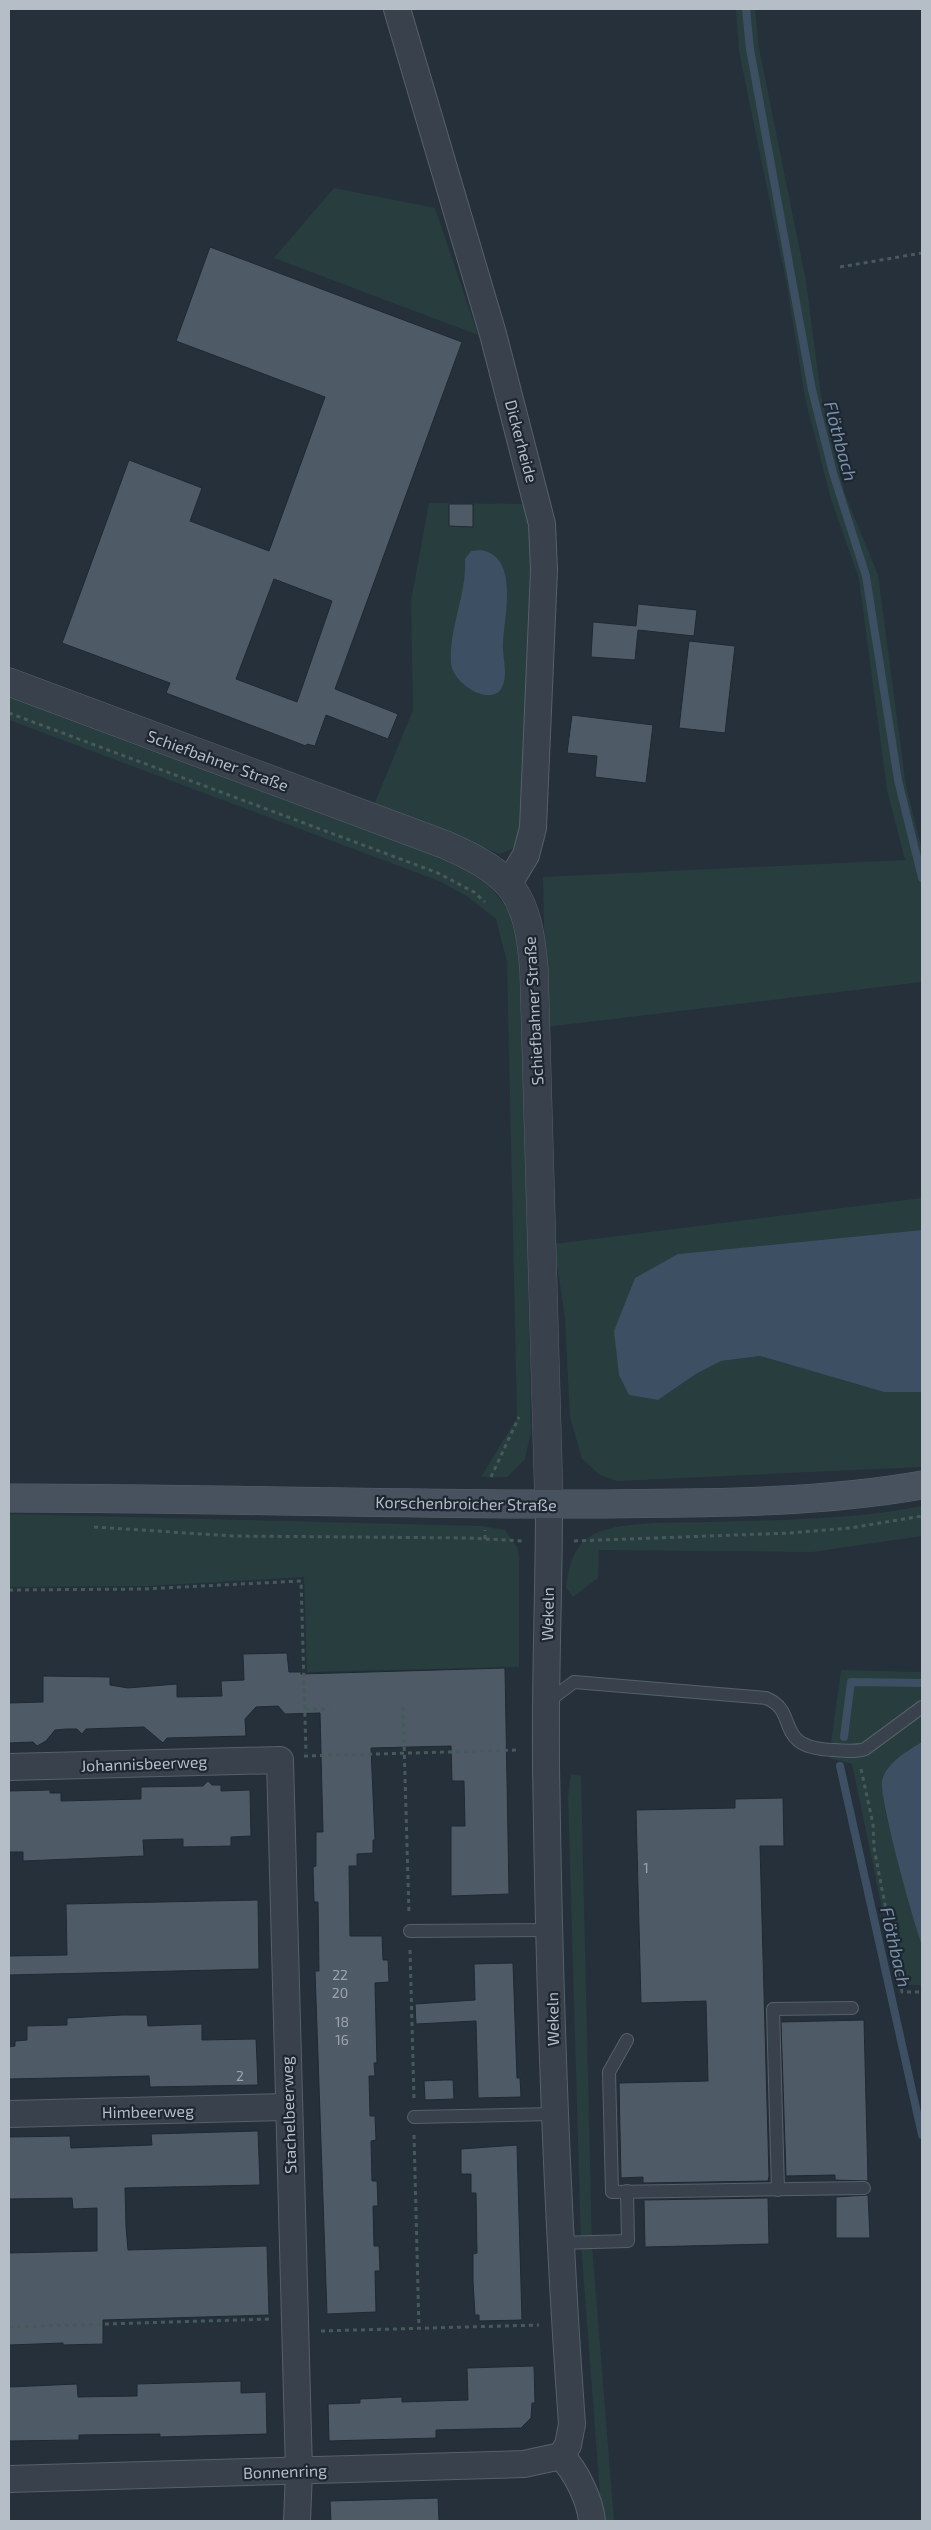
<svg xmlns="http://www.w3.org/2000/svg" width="931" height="2530" viewBox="0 0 931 2530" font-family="'Exo 2',sans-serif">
<rect width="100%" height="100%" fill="#25303b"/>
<g fill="#283d3d">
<path d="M736,9H755L759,48L806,281L821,396L845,494L878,575L906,786L922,850V982L546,1027L543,877L905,860L887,790L859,579L831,499L805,398L787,286L739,51Z"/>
<path d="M334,188L435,208L478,335L274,258Z"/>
<path d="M429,503L524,504L534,542L525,823L514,848L500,854L374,805L413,710L411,601Z"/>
<path d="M9,694L452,861L490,886L510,913L522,958L531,1432L525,1459L507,1477H481L517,1418L507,962L496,919L468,897L439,881L9,720Z"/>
<path d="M922,1198V1230L678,1254L619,1375L630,1395L658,1400L696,1374L721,1361L760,1356L884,1392H922V1467L617,1481L600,1475L582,1459L570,1417L565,1319L554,1244Z"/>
<path d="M922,1506V1536L813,1552L599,1550L598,1578L573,1597L566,1587C569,1565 574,1543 596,1533C623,1521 675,1523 706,1522C777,1520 852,1520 922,1506Z"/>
<path d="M9,1514L481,1526L505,1530L517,1547L519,1556V1667L307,1672L304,1577L148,1586L9,1587Z"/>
<path d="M841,1670L922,1672V1742L908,1750L890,1766L882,1781L885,1811L922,1945V1985H898L852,1764L829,1758Z"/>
<path d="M571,1774L581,1776L592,2245L614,2521H602L581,2244L568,1796Z"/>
</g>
<g fill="#3c4f63">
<path d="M481,550C520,557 504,616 503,643C502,656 508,672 503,685C495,709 453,686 451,663C449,627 467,594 465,559L471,551Z"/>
<path d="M922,1230V1392H884L760,1356L721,1361L696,1374L658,1400L629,1395L619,1375L614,1331L635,1278L678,1254Z"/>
<path d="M922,1742V1945C914,1925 879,1799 882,1781C885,1764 908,1750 922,1742Z"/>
</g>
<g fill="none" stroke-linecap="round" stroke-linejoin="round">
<g stroke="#3c4f63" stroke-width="8">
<path d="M746,9L750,49L812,390L833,473L866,576L898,780L922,878"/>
<path d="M844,1737L851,1682L922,1683"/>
<path d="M840,1766L922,2135"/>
</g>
</g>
<g fill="#4e5b67" stroke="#202933" fill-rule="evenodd">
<path d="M210,247L462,342L335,689L398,714L388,739L326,715L315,746L307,744L306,746L166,693L170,683L62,643L129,460L202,488L190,521L269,551L325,397L176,341ZM274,579L332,601L297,702L236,679Z"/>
<path d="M449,504H473V527L449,526Z"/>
<path d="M638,604L697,610L694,636L638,630L635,660L591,657L593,622L636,626Z"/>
<path d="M689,641L735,646L725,733L679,728Z"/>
<path d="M572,715L653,725L646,783L595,777L597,756L567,753Z"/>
<path d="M287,1653L289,1672H301V1674L505,1668L509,1894L451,1896V1826H465L464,1781H452L451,1746L371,1748L375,1840H373V1853L357,1854V1866H349L350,1936H382L383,1960H388L389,1982L375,1983L377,2063H374L375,2076H369L370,2116H375L376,2140L371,2141L372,2181H377L378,2206H373L374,2246H379L380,2271H375L376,2312L327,2314L315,1971H319L318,1902H314L313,1867L316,1866V1832H323L320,1713L285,1714L278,1706L256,1707L245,1719L246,1736L167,1738L163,1743L144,1727L86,1729L82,1734L77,1729H66L55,1730L46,1741L37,1746L33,1742L9,1743V1703L43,1702V1676L110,1677V1685L128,1688L177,1684V1697L222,1696L221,1681L244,1680L243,1654Z"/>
<path d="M208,1781L212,1785H221V1791L250,1790L251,1836L231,1837V1846L183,1847V1839L143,1840L144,1856L23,1861V1852H9V1791L50,1790V1793H61V1801L141,1799V1787L203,1786Z"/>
<path d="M783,1798L784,1846H760L769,2176L768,2181L643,2183V2177L621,2178L619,2083L708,2081L706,2001L641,2003L636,1810L735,1808V1799Z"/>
<path d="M258,1900L259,1969L9,1975V1956L67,1955L66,1904Z"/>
<path d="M513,1963L517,2078H520L521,2097L478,2098L476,2021L416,2024L415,2004L475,2000L474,1964Z"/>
<path d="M122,2015H147L148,2026L202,2024V2040L256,2039L258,2085L150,2087L149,2076L9,2079V2047L15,2046V2041L27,2040V2026L67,2025V2018Z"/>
<path d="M864,2020L868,2181L835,2180V2175L786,2176L781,2022Z"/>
<path d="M443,2080H453L454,2099L425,2100L424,2081Z"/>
<path d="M258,2131L260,2185L125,2188L126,2227L128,2250L267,2246L269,2315L103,2320V2344L63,2345V2343L9,2345V2253L97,2251V2208L73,2209L72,2198L9,2199V2137L70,2136L71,2148L152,2145L151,2134Z"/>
<path d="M517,2145L522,2320L479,2321V2315H475L473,2282V2254L477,2253L476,2193H471V2174H461V2149Z"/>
<path d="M868,2195L870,2238H836V2197Z"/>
<path d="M768,2198L769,2244L645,2247L644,2200Z"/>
<path d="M534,2366L535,2403H532L531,2418L521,2428L436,2430V2438L329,2441L328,2404L360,2403V2399L402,2397V2402L468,2400L467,2368Z"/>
<path d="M241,2381V2393L266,2392L267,2434L160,2437V2434L79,2435V2440L9,2441V2387L77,2384L78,2397L137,2396V2384Z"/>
<path d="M438,2498L439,2521H331L330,2501Z"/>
</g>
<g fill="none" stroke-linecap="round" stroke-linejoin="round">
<defs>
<g id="service">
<path d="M546,1703L574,1682L766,1698C801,1712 771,1748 834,1750C845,1751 856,1752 865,1749L922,1707"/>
<path d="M410,1931L549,1930"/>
<path d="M627,2040L609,2072L612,2192L864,2188"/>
<path d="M414,2117L554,2114"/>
<path d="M778,2190L773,2009L852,2008"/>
<path d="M559,2243L628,2241L627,2191"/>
</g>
<g id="minor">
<path d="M397,9L493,334L542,524L544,570L533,828L526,855L509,883"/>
<path d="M549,1504C549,1590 545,1677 546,1763C549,1984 556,2204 572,2424L568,2445L561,2456"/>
<path d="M9,1767L280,1760L299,2471L297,2521"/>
<path d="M9,2114L288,2107"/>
<path d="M561,2456C576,2471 590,2500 592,2521"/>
<path d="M9,2479L524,2464L561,2456"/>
</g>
<path id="tertiary" d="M9,682L446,845C514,875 528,895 534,970L549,1504"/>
<path id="secondary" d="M9,1498C203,1498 398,1505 592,1504C702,1503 814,1504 922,1485"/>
</defs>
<use href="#service" stroke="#57606a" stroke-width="14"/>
<use href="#minor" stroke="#57606a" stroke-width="28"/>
<use href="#tertiary" stroke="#57606a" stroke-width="29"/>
<use href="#secondary" stroke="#57606a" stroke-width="29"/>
<g stroke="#475a5b" stroke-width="3" stroke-dasharray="4 4" stroke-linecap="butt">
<path d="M840,267L922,253"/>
<path d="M9,713L438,873L474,892L485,902"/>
<path d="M491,1477L519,1417"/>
<path d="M94,1527L234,1536L469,1538L523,1541"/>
<path d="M485,1539V1530"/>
<path d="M574,1541L790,1533L850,1528L922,1516"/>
<path d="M9,1590L143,1589L301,1581L306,1753"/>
<path d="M403,1707L409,1914"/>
<path d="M305,1709H330"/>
<path d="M304,1756L520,1750"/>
<path d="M861,1769L873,1824L874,1848L902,1992H922"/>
<path d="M410,1950L414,2099"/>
<path d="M414,2135L419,2329"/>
<path d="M9,2327L270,2319"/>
<path d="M321,2331L539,2325"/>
</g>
<use href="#service" stroke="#39424c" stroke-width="12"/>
<use href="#minor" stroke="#39424c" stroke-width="26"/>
<use href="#tertiary" stroke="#39424c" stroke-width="28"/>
<use href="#secondary" stroke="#47525e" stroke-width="28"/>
</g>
<g text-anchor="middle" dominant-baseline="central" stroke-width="4.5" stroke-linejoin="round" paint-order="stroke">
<g font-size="14" fill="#9ba4af">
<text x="646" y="1867">1</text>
<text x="340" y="1974">22</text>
<text x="340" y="1992">20</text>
<text x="342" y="2021">18</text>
<text x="342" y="2039">16</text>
<text x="240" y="2075">2</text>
</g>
<g font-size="16" fill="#b5bdc7" stroke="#1e2731">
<text transform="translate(522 441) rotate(75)">Dickerheide</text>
<text transform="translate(218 760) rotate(20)">Schiefbahner Straße</text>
<text transform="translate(533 1011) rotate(-93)">Schiefbahner Straße</text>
<text transform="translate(466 1503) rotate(1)">Korschenbroicher Straße</text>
<text transform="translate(547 1614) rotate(-89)">Wekeln</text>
<text transform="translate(144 1763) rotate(-2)">Johannisbeerweg</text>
<text transform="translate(552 2019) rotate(-91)">Wekeln</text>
<text transform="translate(148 2111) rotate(-1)">Himbeerweg</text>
<text transform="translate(288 2115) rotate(-92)">Stachelbeerweg</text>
<text transform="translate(285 2471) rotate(-2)">Bonnenring</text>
</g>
<g font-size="18" font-style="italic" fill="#7890a8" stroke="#1e2731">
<text transform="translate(841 441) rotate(75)">Flöthbach</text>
<text transform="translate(896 1947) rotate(77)">Flöthbach</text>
</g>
</g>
<rect width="931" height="2530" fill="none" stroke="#b5bdc7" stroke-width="20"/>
</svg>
